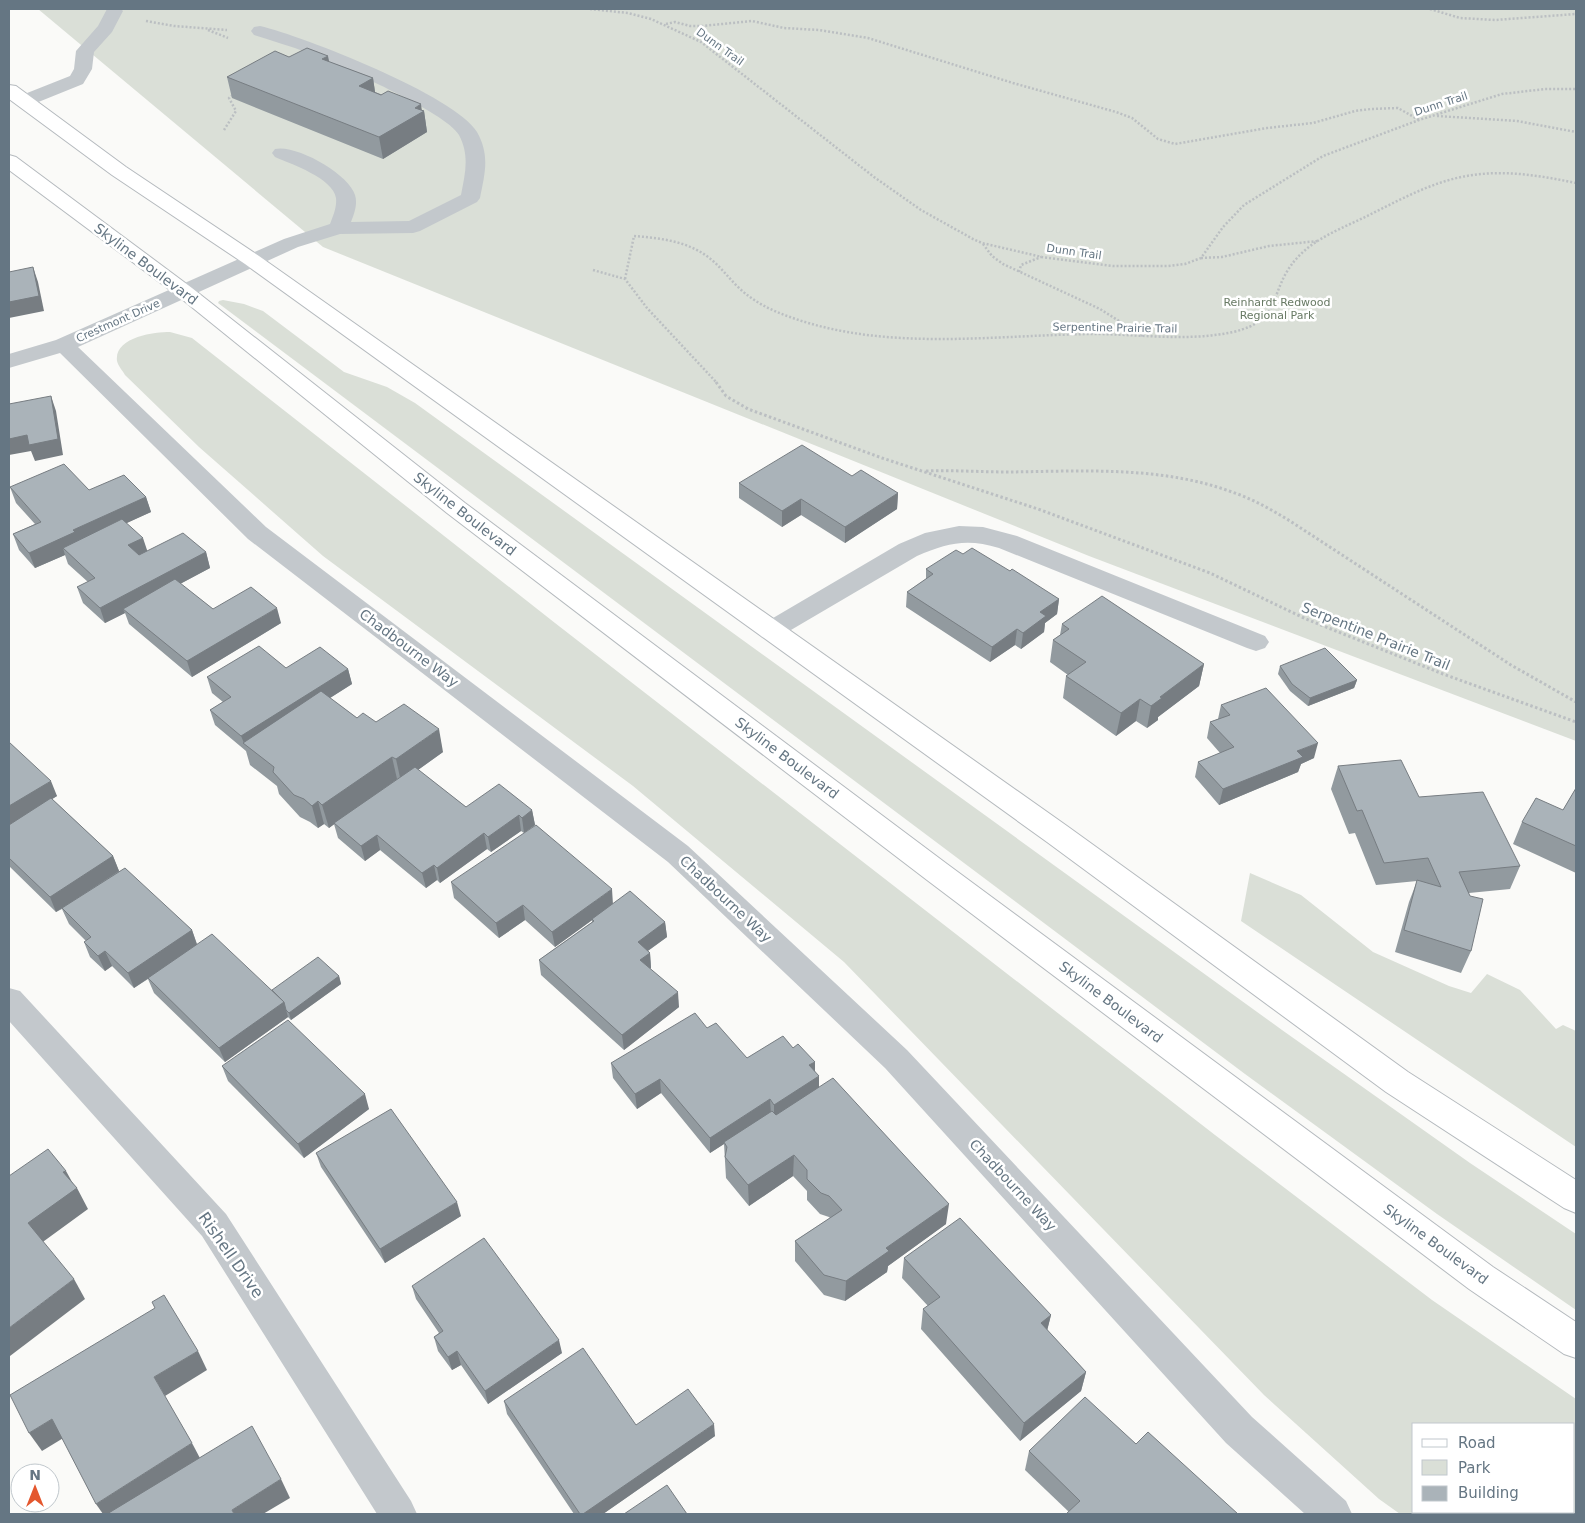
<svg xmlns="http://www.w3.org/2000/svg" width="1585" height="1523" viewBox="0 0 1585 1523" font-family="'DejaVu Sans',sans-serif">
<rect width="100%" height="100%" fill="#fafaf8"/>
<g fill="#dadfd7" fill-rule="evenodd">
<path d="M38,9H1576V741L1089,556L323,247Z"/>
<path d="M223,300L244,304L263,311L344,372L387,387L415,403L1282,1030L1470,1163L1576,1234V1310L1437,1214L1245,1074L218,303L219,301Z"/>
<path d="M170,332L192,338L555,623L1215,1135L1432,1300L1576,1399V1514H1400L1379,1499L1264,1395L844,962L633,786L323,556L199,447L125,375C123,371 118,366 117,361C114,337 154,332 170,332ZM1414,1424H1574V1512H1414Z"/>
<path d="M1250,873L1301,895L1373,952L1449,986L1471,993L1487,974L1520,990L1556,1029L1563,1025L1576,1031V1147L1241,921Z"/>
</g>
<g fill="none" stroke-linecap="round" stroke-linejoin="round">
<defs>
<g id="major">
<path d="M9,85L16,86L126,167L259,256L1067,826L1408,1072L1576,1180V1213L1564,1208L1386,1092L1047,842L245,264L112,175L9,99Z"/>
<path d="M9,155L16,157L192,288L465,503L947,864L1493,1267L1576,1322V1358L1564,1354L1469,1289L927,880L447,513L178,296L9,170Z"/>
</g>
</defs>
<use href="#major" stroke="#b5babe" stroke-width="2"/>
<g stroke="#bbbfc2" stroke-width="2.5" stroke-dasharray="2 2" stroke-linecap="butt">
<path d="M590,9L628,13L651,19L701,42L874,177L921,210L973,239L982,243L1042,257L1113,266H1168L1185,264L1201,258L1223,227L1244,205L1323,156L1419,120L1502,94L1545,89H1576"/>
<path d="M1430,9L1460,18L1495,20L1576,14"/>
<path d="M146,21L174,26L227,30"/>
<path d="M666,24L675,22L690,26H702L752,21L784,28L819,30L868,38L1013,83L1116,112L1132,118L1158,139L1175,144L1267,128L1313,123L1355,111L1371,109L1398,108L1419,120"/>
<path d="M208,30L228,38"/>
<path d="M1437,116L1517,121L1576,132"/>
<path d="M224,130L236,111L229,98L234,94"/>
<path d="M983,244L992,256L1003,264L1100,309L1143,336"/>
<path d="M1201,258L1222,257L1269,246L1318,241"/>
<path d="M593,270L625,279L647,308L717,383"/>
<path d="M1019,272L1021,265L1041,257"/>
<path d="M625,279L634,236C659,238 687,241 708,257C719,265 727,276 737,286C752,301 770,310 790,317C887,352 993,335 1093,334C1139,334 1187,342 1233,332C1285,320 1267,291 1297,258C1314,239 1340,229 1363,218C1398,201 1434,180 1473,175C1508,170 1542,176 1576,183"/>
</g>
<g stroke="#bbbfc2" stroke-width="3" stroke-dasharray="2.5 2.5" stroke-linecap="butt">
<path d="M716,382L726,396L748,409L882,458L1038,509L1210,573L1306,619L1443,674L1576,722"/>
<path d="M926,471C954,470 982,472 1010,472C1083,471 1162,466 1232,492C1253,499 1272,510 1290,521L1511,665L1576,702"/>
</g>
<g fill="#c3c8cc" fill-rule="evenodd">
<path d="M107,9H121L123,11L112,32L94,52L92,69L83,84L31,105L24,107L17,105L15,101L17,97L70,76L74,69L76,51L98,26Z"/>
<path d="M260,26C303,36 456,96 477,132C490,155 485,173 480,198L477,202L420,231L413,233L340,234L298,247L78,347L266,527L688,846L907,1050L1252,1417L1346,1501L1352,1514H1305L1226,1443L885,1068L668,862L248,539L60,353L9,368V354L56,340L284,239L330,224C333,216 337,207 336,198C333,178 291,164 275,157L272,153L275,149C296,144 349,174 355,195C358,204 354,214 351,222L409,221L461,195C465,174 470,156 459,135C446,112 338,65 308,53C291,46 272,41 254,35L251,31L254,27Z"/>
<path d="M959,526L983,527L1017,536L1265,636L1269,642L1265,648L1256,651L1247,648L999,548C967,538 947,543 917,556L779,637L770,640L761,637L757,631L761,625L899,544L925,533Z"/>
<path d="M9,988L20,991L226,1214L411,1501L417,1514H377L202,1236L9,1021Z"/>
</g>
<use href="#major" fill="#fff" fill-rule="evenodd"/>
</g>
<g fill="#929a9f">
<path d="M289,57L330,62L373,78L375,92L424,111L427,132L383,159L232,98L227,77Z"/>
<path d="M852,476L898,493L897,509L845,543L801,515L782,527L739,498V483Z"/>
<path d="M10,487L89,490L146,497L151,512L126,523L147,551L206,552L210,568L180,584L213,609L281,623L192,677L129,624L125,613L105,623L83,603L77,587L88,582L68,564L65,555L35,568L19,550L13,534L35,524L16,503Z"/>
<path d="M963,554L1010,571L1059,599L1057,614L1045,623L1044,632L1021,649L1015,645L990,662L906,607L907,592L926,579V569Z"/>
<path d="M1062,624L1204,664L1199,686L1158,717V720L1147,728L1136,721L1116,736L1063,698L1066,676L1068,675L1050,662L1053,640L1060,635Z"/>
<path d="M1280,666L1357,680L1354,688L1308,706L1290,691L1278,674Z"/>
<path d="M286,668L348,669L352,684L330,698L357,718L376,722L443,752L418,770L466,807L532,810L535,825L524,833L521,831L491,852L487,849L440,883L437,880L426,888L380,850L365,861L338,838L334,824L329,828L324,824L318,828L310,822L300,817L279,794L277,786L250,765L246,751L215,725L210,710L223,702L212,693L207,677Z"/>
<path d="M1221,705L1314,758L1301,764L1298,772L1219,805L1195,777L1198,762L1220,753L1207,738L1210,722L1218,719Z"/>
<path d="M9,742L57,796L52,799L113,856L119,871L192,930L197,944L272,990L339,976L341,984L291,1020L288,1017L225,1062L154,993L148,979L134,988L112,966L105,971L90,957L84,942L86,941L69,924L62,909L56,912L9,866Z"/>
<path d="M1338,766L1419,797L1520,866L1510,889L1469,893L1471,951L1461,973L1395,952L1409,902L1417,881L1376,885L1355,833L1349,834L1331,789Z"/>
<path d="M1576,788V873L1513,844L1522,822L1563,810Z"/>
<path d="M451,882L613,904L665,922L667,937L648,951L650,953L651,968L650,969L679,1007L624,1050L541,975L539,960L592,922V920L555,947L525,920L499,938L454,898Z"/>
<path d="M707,1028L747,1058L793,1048L815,1062V1071L819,1087L946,1224L888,1266L887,1272L845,1301L824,1295L795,1261V1241L830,1218L829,1217L820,1214L807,1200V1191L793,1176L749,1206L726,1178L724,1144L710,1153L661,1093L637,1109L613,1078L611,1063Z"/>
<path d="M222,1066L369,1109L304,1158L228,1081Z"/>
<path d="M316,1153L461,1216L385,1263L321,1167Z"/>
<path d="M904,1258L1051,1315L1047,1330L1086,1372L1081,1391L1020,1441L921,1329L923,1309L928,1306L902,1278Z"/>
<path d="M412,1286L562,1353L488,1404L461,1365L452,1370L438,1351L434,1337L439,1333L416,1299Z"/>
<path d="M504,1401L636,1425L715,1436L603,1514H574L507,1414Z"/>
<path d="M1136,1444L1069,1512L1025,1470L1029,1451Z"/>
</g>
<g fill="#777d82">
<path d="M328,56L332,76L322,59Z"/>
<path d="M373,78L376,99L359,86Z"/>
<path d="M421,104L422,112L424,111L427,132L383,159L379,137L415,108Z"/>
<path d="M33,267L38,282L44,311L9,318V302Z"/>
<path d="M51,396L56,411L63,455L35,461L31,451L9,455V439Z"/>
<path d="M898,493L897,509L845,543V527Z"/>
<path d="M146,497L151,512L79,545L63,548L65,555L35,568L29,553L73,530Z"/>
<path d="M801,499V515L782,527V511Z"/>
<path d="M143,538L148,553L133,561L128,545Z"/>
<path d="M206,552L210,568L127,612L123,609L125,613L105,623L100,608Z"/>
<path d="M1059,599L1057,614L1045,623L1044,632L1021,649L1023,633L1040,612Z"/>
<path d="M277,608L281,623L192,677L187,661Z"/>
<path d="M1017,629L1015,645L990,662L992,647Z"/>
<path d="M1204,664L1199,686L1158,717V720L1147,728L1151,706L1160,697Z"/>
<path d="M348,669L352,684L251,748L244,743L241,736Z"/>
<path d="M1357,680L1354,688L1308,706L1310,698Z"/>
<path d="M1140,699L1136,721L1116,736L1121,713Z"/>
<path d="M439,729L443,752L401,782L396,759Z"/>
<path d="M1318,743L1314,758L1301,764L1298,772L1219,805L1223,789L1297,751Z"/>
<path d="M392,757L397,779L329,828L322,805Z"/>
<path d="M51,781L57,796L9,826V806Z"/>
<path d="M318,801L324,824L318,828L312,806Z"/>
<path d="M532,810L535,825L524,833L522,818Z"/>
<path d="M519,815L521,831L491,852L488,837Z"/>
<path d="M484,833L487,849L440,883L437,868Z"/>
<path d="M377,835L380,850L365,861L361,846Z"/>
<path d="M113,856L119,871L56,912L50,897Z"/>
<path d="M434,865L437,880L426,888L422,873Z"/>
<path d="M612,889L613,905L555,947L552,932Z"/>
<path d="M523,905L525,920L499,938L496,923Z"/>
<path d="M665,922L667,937L639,957L638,942Z"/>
<path d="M192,930L197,945L134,988L128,973Z"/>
<path d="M105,951L112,966L105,971L98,956Z"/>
<path d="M650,953L651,968L641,975L640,960Z"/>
<path d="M339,976L341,984L291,1020L289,1013Z"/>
<path d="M678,992L679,1007L624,1050L622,1035Z"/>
<path d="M284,1002L288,1017L225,1062L219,1048Z"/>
<path d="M815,1062V1077L809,1065Z"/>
<path d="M819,1076V1091L774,1119V1105Z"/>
<path d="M660,1079L661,1093L637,1109L635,1094Z"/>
<path d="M365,1094L369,1109L304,1158L298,1144Z"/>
<path d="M770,1099L771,1114L724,1142V1144L710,1153V1138Z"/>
<path d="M794,1155L793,1176L749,1206L748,1185Z"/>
<path d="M66,1171L76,1189L77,1188L88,1209L40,1244L28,1223L63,1172Z"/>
<path d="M457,1202L461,1216L385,1263L380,1249Z"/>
<path d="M949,1204L946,1224L888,1266L887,1272L845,1301L846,1281L886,1248Z"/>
<path d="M74,1279L85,1299L10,1356L9,1354V1328Z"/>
<path d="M1051,1315L1046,1335L1041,1323Z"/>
<path d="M559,1340L562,1353L488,1404L485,1391Z"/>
<path d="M198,1351L207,1370L165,1396L154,1377Z"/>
<path d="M457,1351L461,1365L452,1370L448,1357Z"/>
<path d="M1086,1372L1081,1391L1020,1441L1024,1423Z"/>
<path d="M52,1419L65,1437L42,1451L29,1433Z"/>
<path d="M714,1424L715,1436L603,1514H583Z"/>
<path d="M192,1443L202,1462L120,1514H103L96,1504Z"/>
<path d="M281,1479L290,1498L263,1514H234L232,1510Z"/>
</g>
<g fill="#aab3b9" stroke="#777d82">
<path d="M307,48L328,56L322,59L373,78L359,86L381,95L388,91L421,104L415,108L424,111L379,137L227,77L275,51L289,57Z"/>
<path d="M33,267L39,296L9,302V272Z"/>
<path d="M51,396L58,439L29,445L27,435L9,439V404Z"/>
<path d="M802,445L852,476L861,470L898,493L845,527L801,499L782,511L739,483Z"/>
<path d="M64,464L89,490L124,475L146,497L73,530L75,532L29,553L13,534L41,522L10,487Z"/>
<path d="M122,519L143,538L128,545L139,555L183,533L206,552L100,608L77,587L95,578L63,548Z"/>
<path d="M972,548L1010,571L1012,569L1059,599L1040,612L1046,616L1023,633L1017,629L992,647L907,592L933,574L926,569L956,550L963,554Z"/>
<path d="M175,579L213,609L251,587L277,608L187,661L123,609Z"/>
<path d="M1102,596L1204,664L1160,697L1162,698L1151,706L1140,699L1121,713L1066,676L1086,662L1053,640L1069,629L1062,624Z"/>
<path d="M259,646L286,668L320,647L348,669L241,736L210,710L231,697L207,677Z"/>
<path d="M1325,648L1357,680L1310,698L1292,684L1280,666Z"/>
<path d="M1266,688L1318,743L1297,751L1303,757L1223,789L1198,762L1234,747L1210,722L1230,715L1221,705Z"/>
<path d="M321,691L357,718L363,713L376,722L404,704L439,729L396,759L392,757L322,805L318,801L312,806L304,799L294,795L273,772L274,767L243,743Z"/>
<path d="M9,742L51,781L9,806Z"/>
<path d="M1401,760L1419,797L1483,792L1520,866L1459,872L1470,896L1483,899L1471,951L1404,930L1417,880L1441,887L1428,858L1384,863L1362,810L1357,811L1338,766Z"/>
<path d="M415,767L466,807L499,784L532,810L522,818L519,815L488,837L484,833L437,868L434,865L422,873L377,835L361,846L334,823Z"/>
<path d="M1576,788V846L1522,822L1536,798L1563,810Z"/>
<path d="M51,798L113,856L50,897L9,858V825Z"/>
<path d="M536,825L612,889L552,932L523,905L496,923L451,882Z"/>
<path d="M125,868L192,930L128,973L105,951L98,956L84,942L91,937L62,908Z"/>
<path d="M630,891L665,922L638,942L650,953L640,960L678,992L622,1035L539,960L594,921L592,919Z"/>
<path d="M212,934L284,1002L219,1048L148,978Z"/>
<path d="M318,957L339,976L289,1013L286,1010L284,1002L272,990Z"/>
<path d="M695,1013L707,1028L716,1023L747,1058L783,1036L793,1048L798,1044L815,1062L809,1065L819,1076L774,1105L770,1099L710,1138L660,1079L635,1094L611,1063Z"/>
<path d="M288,1020L365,1094L298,1144L222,1066Z"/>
<path d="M833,1078L949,1204L886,1248L889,1251L846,1281L824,1275L795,1241L842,1210L829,1196L821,1193L807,1179V1170L794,1155L748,1185L725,1157L727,1147L724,1142L772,1111L776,1115Z"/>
<path d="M391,1109L457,1202L380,1249L316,1153Z"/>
<path d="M48,1149L66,1171L63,1172L77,1188L28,1223L74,1279L9,1328V1176Z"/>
<path d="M960,1218L1051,1315L1041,1323L1086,1372L1024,1423L923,1309L940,1297L904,1258Z"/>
<path d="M484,1238L559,1340L485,1391L457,1351L448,1357L434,1337L443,1331L412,1286Z"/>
<path d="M164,1295L198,1351L154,1377L192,1443L96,1504L52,1419L29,1433L10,1395L155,1308L152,1302Z"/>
<path d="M583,1348L636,1425L688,1389L714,1424L583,1514H580L504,1401Z"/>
<path d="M1085,1397L1136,1444L1148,1432L1238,1514H1066L1080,1501L1029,1451Z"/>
<path d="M252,1426L281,1479L232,1510L234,1514H107Z"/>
<path d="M667,1485L687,1514H624Z"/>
</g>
<g text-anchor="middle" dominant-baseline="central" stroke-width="5" stroke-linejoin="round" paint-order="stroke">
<g font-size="11" fill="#657683" stroke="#fff">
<text transform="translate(720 47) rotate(36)">Dunn Trail</text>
<text transform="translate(1441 104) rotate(-18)">Dunn Trail</text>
<text transform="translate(1074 252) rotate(8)">Dunn Trail</text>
<text transform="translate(118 321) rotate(-24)">Crestmont Drive</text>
<text transform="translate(1115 328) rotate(1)">Serpentine Prairie Trail</text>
</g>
<g font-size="11" fill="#687a64" stroke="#fff">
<text x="1277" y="302">Reinhardt Redwood<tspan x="1277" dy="13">Regional Park</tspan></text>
</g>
<g font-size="14" fill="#657683" stroke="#fff">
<text transform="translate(146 264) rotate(37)">Skyline Boulevard</text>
<text transform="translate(465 514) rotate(38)">Skyline Boulevard</text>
<text transform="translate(1376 636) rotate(22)">Serpentine Prairie Trail</text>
<text transform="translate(409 648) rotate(37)">Chadbourne Way</text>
<text transform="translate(787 758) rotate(37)">Skyline Boulevard</text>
<text transform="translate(726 899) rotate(43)">Chadbourne Way</text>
<text transform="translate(1111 1002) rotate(37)">Skyline Boulevard</text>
<text transform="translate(1013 1185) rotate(47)">Chadbourne Way</text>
<text transform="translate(1436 1244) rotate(36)">Skyline Boulevard</text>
</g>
<g font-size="16" fill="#657683" stroke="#fff">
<text transform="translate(231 1255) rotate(55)">Rishell Drive</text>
</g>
</g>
<rect width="1585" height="1523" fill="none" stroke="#657683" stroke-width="20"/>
<rect x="1412" y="1423" width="162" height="90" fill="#ffffff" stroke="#c1c8cd"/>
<rect x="1422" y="1439" width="25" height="8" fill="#ffffff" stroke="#c1c8cd"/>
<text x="1458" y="1448" font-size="15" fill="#657683">Road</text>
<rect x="1422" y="1460" width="25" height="15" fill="#dadfd7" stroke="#c1c8cd"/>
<text x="1458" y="1473" font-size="15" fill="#657683">Park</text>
<rect x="1422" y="1486" width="25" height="15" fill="#aab3b9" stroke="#c1c8cd"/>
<text x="1458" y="1498" font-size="15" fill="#657683">Building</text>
<g transform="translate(35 1488)"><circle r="24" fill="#ffffff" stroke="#c1c8cd"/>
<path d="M0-4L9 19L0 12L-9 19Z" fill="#e4572e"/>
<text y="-8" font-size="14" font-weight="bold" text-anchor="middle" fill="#657683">N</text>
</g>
</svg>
